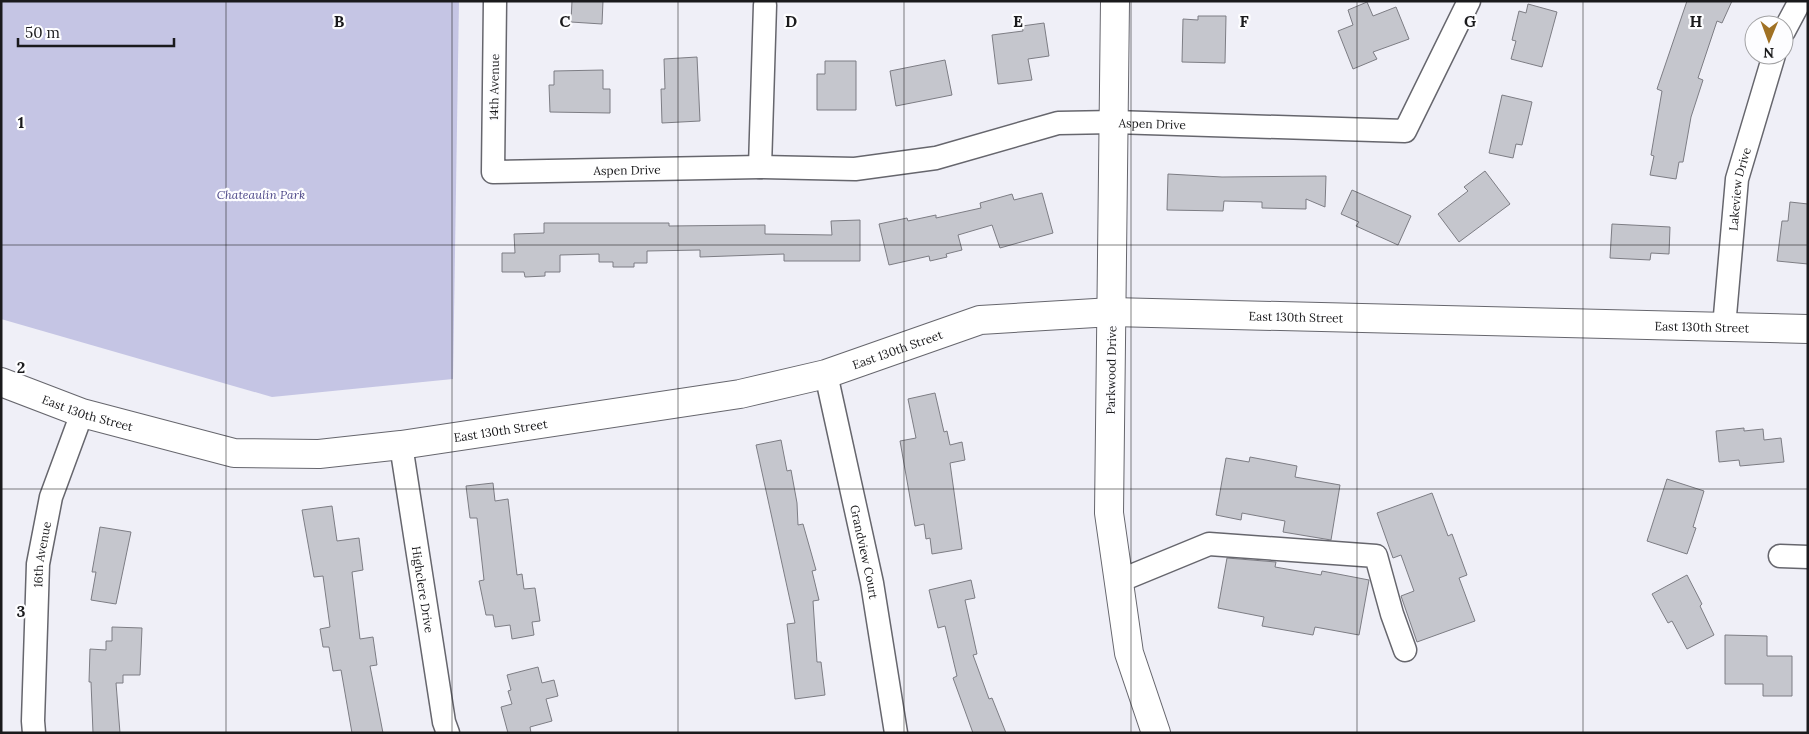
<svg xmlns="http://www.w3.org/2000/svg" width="1809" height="734" viewBox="0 0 1809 734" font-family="Lora,serif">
<rect width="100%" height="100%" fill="#efeff7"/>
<path fill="#c5c5e4" d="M1,1H459L453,379L272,397L1,319Z"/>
<g fill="#c5c6cd" stroke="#7d7d84">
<path d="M572,1H603L602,24L571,22Z"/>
<path d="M1687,1H1732L1722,23L1717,21L1698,78L1703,80L1691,117L1683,162H1679L1676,179L1650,175L1654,156L1651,155L1662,91L1657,89Z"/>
<path d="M1367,2L1373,16L1396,7L1409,39L1373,52L1377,59L1353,69L1338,31L1353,25L1348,10Z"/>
<path d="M1528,4L1557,12L1542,67L1511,59L1516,41L1512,40L1519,11L1526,13Z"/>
<path d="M1198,16H1226L1225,63L1182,62L1183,19L1198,20Z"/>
<path d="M1044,23L1049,56L1028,59L1032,80L998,84L992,35L1023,31L1022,26Z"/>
<path d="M697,57L700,121L662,123L661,89H665L664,59Z"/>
<path d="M945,60L952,95L896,106L890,71Z"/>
<path d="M825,61H856V110H817V74H825Z"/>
<path d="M603,70V89H610V113L550,112L549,85H554V71Z"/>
<path d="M1502,95L1532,102L1522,145L1516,144L1513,158L1489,153Z"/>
<path d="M1485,171L1510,204L1459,242L1438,214L1468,191L1464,187Z"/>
<path d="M1168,174L1222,177L1326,176L1325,207L1306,199V209L1262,208V202L1224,201L1223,211L1167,210Z"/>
<path d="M1352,190L1411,216L1398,245L1356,226L1359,222L1341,214Z"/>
<path d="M1042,193L1053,233L1000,248L992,225L958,235L962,250L946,254L947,257L930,261L929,256L889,265L879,224L907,218L908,221L936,215V218L981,208L980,203L1012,194L1014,200Z"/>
<path d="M1790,202L1808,204V264L1777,261L1782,221H1788Z"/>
<path d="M860,220V261H784V254L700,257V250L647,251V263H634V267H613V262H599V254L560,255V272H545V276L525,277L524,272H502V253H515L514,234L544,233V223H669V226L765,225V234L832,235L831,221Z"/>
<path d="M1612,224L1670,227L1669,254L1651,253L1650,260L1610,258Z"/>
<path d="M935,393L944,432L947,431L950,445L962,442L965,460L950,463L962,549L932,554L930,538L926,539L924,524L915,526L900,441L916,438L908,399Z"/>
<path d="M1744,428V431L1763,429L1764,440L1781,438L1784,462L1740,466L1739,460L1719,462L1716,431Z"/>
<path d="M781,440L787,471L791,470L797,503L798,525L803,524L816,570L812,571L819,600L813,601L817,662H821L825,695L795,699L787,624L795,623L756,445Z"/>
<path d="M1250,457L1297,466L1295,477L1340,485L1331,540L1283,532L1285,521L1242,513L1241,520L1216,515L1226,458L1249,462Z"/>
<path d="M1667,479L1704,491L1693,527L1696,528L1687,554L1647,541Z"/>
<path d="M493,483L495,501L508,499L517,575L522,574L524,589L535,588L540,621L532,622L534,635L512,639L510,625L495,627L493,615H486L479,581L484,580L477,518H470L466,486Z"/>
<path d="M1432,493L1448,536L1452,534L1467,575L1459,578L1475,621L1417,642L1401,596L1414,591L1401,555L1393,558L1377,513Z"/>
<path d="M332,506L337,541L359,538L363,570L352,572L360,639L373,637L377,665L370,666L383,733H352L341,670L333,671L329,647H323L320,629L330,627L323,576L314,577L302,510Z"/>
<path d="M100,527L131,532L116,604L91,600L96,572H92Z"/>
<path d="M1227,558L1276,562L1275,567L1321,575L1322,571L1369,580L1359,635L1315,627L1313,635L1262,626L1264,617L1218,608Z"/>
<path d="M1687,575L1702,604L1700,606L1714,635L1687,649L1672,621L1668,623L1652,594Z"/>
<path d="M971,580L975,598L965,600L977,654L973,655L989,699L992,698L1006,733H973L953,678L957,676L945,626L938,628L929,590Z"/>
<path d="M112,627L142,628L140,675H123V683H116L120,733H93L91,682H89L90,649L106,650V641H112Z"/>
<path d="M1725,635L1767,636V656H1792V696H1763V684H1725Z"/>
<path d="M538,667L542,683L554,680L558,696L546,699L552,721L530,727L531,733H508L501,707L512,704L508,691L511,690L507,675Z"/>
</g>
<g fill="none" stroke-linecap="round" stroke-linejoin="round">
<defs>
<g id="street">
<path id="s1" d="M495,1L493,172L760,167L855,169L936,158L1058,123L1114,122L1405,131L1469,1"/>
<path d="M1784,31L1800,1"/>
<path d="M760,167L765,5"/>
<path id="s2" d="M1724,327L1737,179L1774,55"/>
<path id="s3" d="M826,374L872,583L896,733"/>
<path id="s4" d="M401,445L444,722L448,733"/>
<path d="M1780,556L1808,557"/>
<path d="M1119,581L1209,544L1376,556L1392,614L1405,650"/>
<path id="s5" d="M34,733L33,721L38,564L51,497L82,413"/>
</g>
<g id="secondary">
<path d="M1115,1L1109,513L1129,653L1156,733"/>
<path id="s6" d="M1,382L82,413L234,453L319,454L401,445L740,394L826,374L980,320L1112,312L1808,329"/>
</g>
</defs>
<use href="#street" stroke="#66666d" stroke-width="25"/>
<use href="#secondary" stroke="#66666d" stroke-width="30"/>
<use href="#street" stroke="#fff" stroke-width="22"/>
<use href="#secondary" stroke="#fff" stroke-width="28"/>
</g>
<path fill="none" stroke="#1a1a1c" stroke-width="1" stroke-opacity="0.55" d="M226,1V733M452,1V733M678,1V733M904,1V733M1131,1V733M1357,1V733M1583,1V733M1,245H1808M1,489H1808"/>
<g text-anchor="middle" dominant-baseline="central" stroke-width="4.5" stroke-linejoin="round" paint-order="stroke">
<g font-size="12" fill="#1a1a1c" stroke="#fdfdff">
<text transform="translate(494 87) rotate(-89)">14th Avenue</text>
<text stroke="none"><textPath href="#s1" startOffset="836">Aspen Drive</textPath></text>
<text stroke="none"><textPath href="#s1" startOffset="305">Aspen Drive</textPath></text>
<text stroke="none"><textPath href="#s2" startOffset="139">Lakeview Drive</textPath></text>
<text stroke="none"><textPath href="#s6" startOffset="1322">East 130th Street</textPath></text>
<text stroke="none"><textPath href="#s6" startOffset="1728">East 130th Street</textPath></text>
<text stroke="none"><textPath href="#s6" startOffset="918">East 130th Street</textPath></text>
<text transform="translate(1111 370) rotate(-89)">Parkwood Drive</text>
<text stroke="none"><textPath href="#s6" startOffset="92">East 130th Street</textPath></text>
<text stroke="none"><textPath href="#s6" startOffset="512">East 130th Street</textPath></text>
<text stroke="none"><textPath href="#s3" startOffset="182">Grandview Court</textPath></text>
<text stroke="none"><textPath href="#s5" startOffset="179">16th Avenue</textPath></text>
<text stroke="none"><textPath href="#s4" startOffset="146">Highclere Drive</textPath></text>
</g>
<g font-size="12" font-style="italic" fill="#504b8a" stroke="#fdfdff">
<text x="261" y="194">Chateaulin Park</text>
</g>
</g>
<g font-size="16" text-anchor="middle" font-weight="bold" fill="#1a1a1c" stroke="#fdfdff" stroke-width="4.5" stroke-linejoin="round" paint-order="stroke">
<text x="339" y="27">B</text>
<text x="565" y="27">C</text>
<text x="791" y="27">D</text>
<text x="1018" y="27">E</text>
<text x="1244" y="27">F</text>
<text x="1470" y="27">G</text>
<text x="1696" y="27">H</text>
<text x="21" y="128">1</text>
<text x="21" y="373">2</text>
<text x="21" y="617">3</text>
</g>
<rect width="1809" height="734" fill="none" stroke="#1a1a1c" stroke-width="5"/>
<g transform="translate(1769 40) rotate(181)"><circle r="24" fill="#fdfdff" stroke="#a2a2a4"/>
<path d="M0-4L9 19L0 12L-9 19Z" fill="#a07124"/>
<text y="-8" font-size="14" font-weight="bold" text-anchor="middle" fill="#1a1a1c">N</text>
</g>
<path d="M18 38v8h156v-8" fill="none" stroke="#1a1a1c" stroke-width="2.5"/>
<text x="25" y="38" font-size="15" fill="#1a1a1c" stroke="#fdfdff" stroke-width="4" paint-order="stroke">50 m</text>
</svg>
